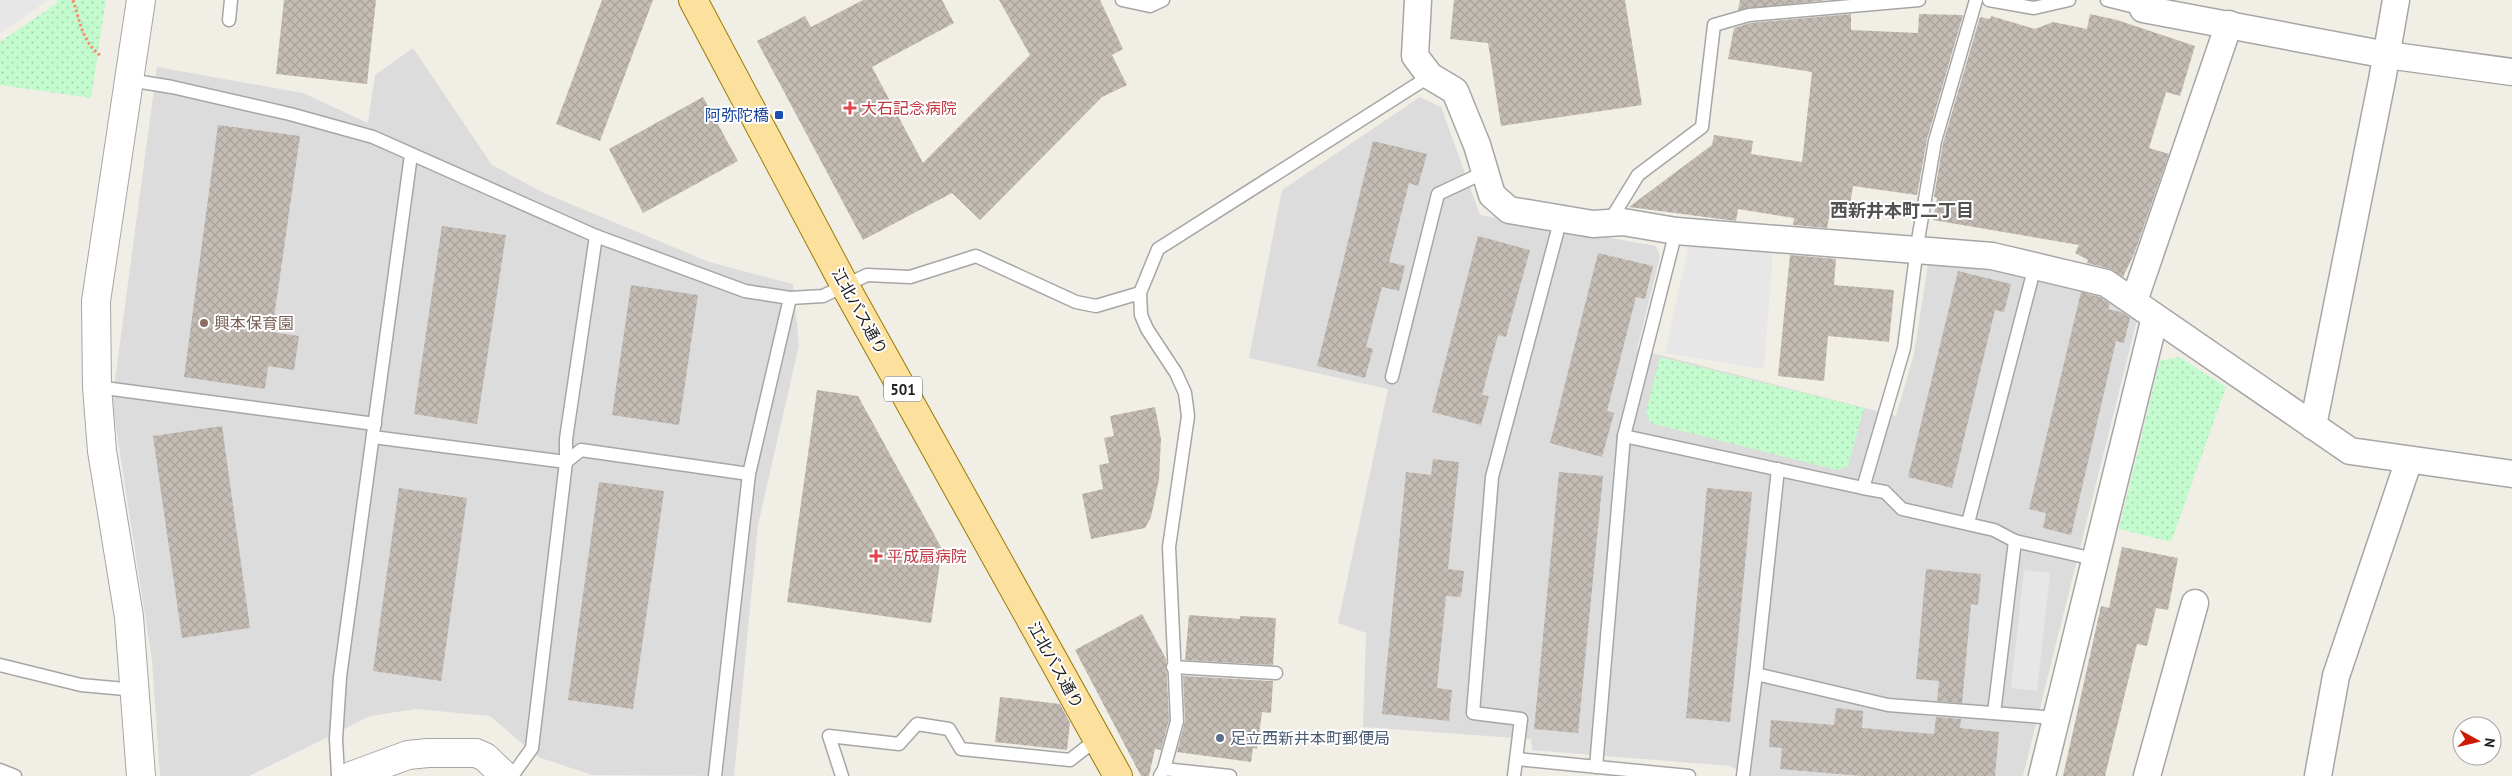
<svg xmlns="http://www.w3.org/2000/svg" width="2512" height="776" viewBox="0 0 2512 776" font-family="'PT Sans','Noto Sans JP',sans-serif">
<defs>
<pattern id="park-dots" width="8" height="8" patternUnits="userSpaceOnUse" patternTransform="scale(1.25)"><rect width="8" height="8" fill="#c3face"/><path d="M2 2h.1M6 6h.1" fill="none" stroke="#a7d6b0" stroke-width="1.8" stroke-linecap="round"/></pattern>
<pattern id="building-cross-hatch" width="8" height="8" patternUnits="userSpaceOnUse" patternTransform="scale(1.25)"><rect width="8" height="8" fill="#c5bdb5"/><path d="M0 0l8 8M0 8l8-8" fill="none" stroke="#a9a29b"/></pattern>
</defs>
<rect width="100%" height="100%" fill="#f0eee5"/>
<g fill="#dddcdc">
<path d="M413,48L492,165L542,192L709,262L793,284L799,345L758,525L734,776L592,775L538,757L490,716L416,709L370,716L249,776H160L152,660L112,402L157,67L303,93L368,123L375,75Z"/>
<path d="M1420,97L1441,107L1480,215L1656,246L1660,256L1637,349L1896,416L1914,354L1928,264L1988,268L2121,301L2138,316L2023,776H1749L1730,766L1532,750L1531,739L1363,727L1366,633L1338,623L1388,389L1249,358L1282,190Z"/>
</g>
<g fill="url(#park-dots)">
<path d="M56,0H106L91,98L0,85V42L57,3Z"/>
<path d="M1660,357L1864,408L1848,466L1837,470L1650,423L1646,412Z"/>
<path d="M2179,357L2226,387L2171,542L2119,529L2160,361Z"/>
</g>
<g fill="#e7e7e7">
<path d="M0,0H48L0,33Z"/>
<path d="M1690,240L1773,251L1764,369L1665,353Z"/>
<path d="M2024,570L2050,573L2037,691L2011,688Z"/>
</g>
<g fill="url(#building-cross-hatch)">
<path d="M284,0H376L367,84L276,74Z"/>
<path d="M602,0H653L600,141L556,124Z"/>
<path d="M863,0H942L954,23L872,67L923,163L1030,55L999,0H1100L1123,49L1112,55L1127,85L1102,97L980,220L952,193L863,240L757,41L805,16L811,27Z"/>
<path d="M1454,0H1625L1642,105L1501,126L1488,43L1450,39Z"/>
<path d="M1740,0H1827L1738,10Z"/>
<path d="M1851,14V30L1918,33L1919,14L1963,15L1927,139L1917,195L1853,186L1850,205L1832,202L1827,228L1793,225L1794,218L1738,209L1736,221L1629,207L1712,145L1714,135L1753,141L1751,154L1802,162L1812,72L1728,59L1734,28L1750,23Z"/>
<path d="M2090,14L2117,20L2195,46L2180,96L2166,92L2149,148L2169,154L2134,254L2123,277L2110,269L2087,263L2088,260L2075,253L2079,245L1933,220L1937,198L1934,197L1943,143L1980,17L1990,19L1991,16L2035,29L2053,22L2087,29Z"/>
<path d="M703,97L738,161L643,213L609,149Z"/>
<path d="M218,125L300,136L272,332L299,336L294,370L268,366L265,389L184,377Z"/>
<path d="M1373,141L1427,154L1418,186L1409,183L1389,262L1405,266L1399,291L1382,287L1366,347L1373,349L1365,378L1317,366Z"/>
<path d="M442,226L506,235L477,424L414,414Z"/>
<path d="M1478,236L1530,250L1506,337L1498,335L1482,395L1489,396L1481,425L1432,412Z"/>
<path d="M1598,253L1653,266L1645,299L1636,297L1607,411L1614,413L1602,457L1550,443Z"/>
<path d="M1790,255L1836,259L1834,285L1894,290L1889,342L1828,336L1824,381L1778,376Z"/>
<path d="M1958,271L2011,284L2004,312L1995,310L1952,488L1908,477Z"/>
<path d="M631,285L698,295L679,425L612,415Z"/>
<path d="M2081,292L2100,297L2110,304L2108,309L2121,312L2130,318L2124,343L2116,341L2071,535L2043,528L2046,513L2029,509Z"/>
<path d="M817,390L858,396L942,549L931,623L787,602Z"/>
<path d="M1155,407L1161,439L1159,479L1151,517L1145,528L1091,539L1082,494L1103,489L1099,465L1109,463L1104,438L1114,436L1110,416Z"/>
<path d="M222,426L250,628L182,638L153,436Z"/>
<path d="M1433,459L1459,462L1448,569L1464,571L1461,597L1446,596L1437,688L1452,690L1449,721L1382,714L1406,472L1431,475Z"/>
<path d="M1559,472L1603,476L1578,733L1534,729Z"/>
<path d="M599,482L664,491L633,709L568,700Z"/>
<path d="M399,488L467,498L441,681L373,671Z"/>
<path d="M1707,488L1752,492L1730,722L1686,718Z"/>
<path d="M2122,547L2178,558L2168,610L2156,608L2147,646L2137,644L2105,776H2063L2101,606L2109,608Z"/>
<path d="M1926,569L1981,574L1978,605L1971,604L1962,703L1937,701L1939,681L1916,679Z"/>
<path d="M1142,614L1166,659L1169,720L1161,750L1155,749L1149,776H1141L1075,650Z"/>
<path d="M1189,615L1240,619V616L1276,618L1273,665L1185,660Z"/>
<path d="M1183,676L1273,681L1271,713L1262,712L1257,749L1253,748L1251,762L1177,752L1185,721Z"/>
<path d="M1000,697L1060,704L1070,723L1067,750L995,742Z"/>
<path d="M1836,708L1863,711L1862,728L1934,734L1936,717L1961,719L1960,728L1999,732L1995,776H1861L1780,769L1782,748L1769,747L1771,720L1834,725Z"/>
</g>
<g fill="none" stroke-linecap="round" stroke-linejoin="round">
<defs>
<g id="service">
<path d="M1122,0L1150,6L1163,0"/>
<path d="M1989,0L2034,8L2069,0"/>
<path d="M2107,0L2143,9"/>
<path d="M229,20L231,0"/>
<path d="M129,80L172,87L290,114L373,137L596,236L745,291L790,298"/>
<path d="M1608,224L1638,175L1702,127L1714,25L1749,15L1919,0"/>
<path d="M1392,377L1438,194L1485,172"/>
<path d="M97,387L375,424"/>
<path d="M1624,436L1863,488L1904,348L1918,240L1935,141L1976,0"/>
<path d="M373,437L566,462L581,450L749,474"/>
<path d="M1863,488L1885,492L1902,509L1994,530L2015,541L2094,559"/>
<path d="M1968,523L2035,266"/>
<path d="M0,665L81,685L136,690"/>
<path d="M1173,667L1276,673"/>
<path d="M1756,674L1888,705L2056,718"/>
<path d="M1994,713L2015,541"/>
<path d="M1517,759L1689,776"/>
<path d="M1596,767L1624,436L1676,231"/>
<path d="M1164,769L1230,776"/>
<path d="M0,770L15,776"/>
<path d="M338,776L336,739L340,677L411,155"/>
<path d="M512,776L532,748L566,462V439L596,236"/>
<path d="M715,776L749,474L790,298L823,296L867,275L910,277L976,256L1076,302L1096,306L1140,293"/>
<path d="M842,776L829,736L899,744L917,724L949,729L961,749L1070,760L1097,739"/>
<path d="M1160,776L1164,769L1177,721L1169,547L1188,416L1185,393L1176,373L1147,329L1141,315L1140,293L1158,249L1430,76"/>
<path d="M1514,776L1521,719L1473,713L1492,477L1561,218"/>
<path d="M1743,776L1756,674L1778,469"/>
</g>
<g id="minor">
<path d="M1418,0L1415,56L1430,76L1455,91L1477,145L1492,195L1509,210L1593,224L1623,222L1676,231L1992,256L2106,283L2350,451L2512,474"/>
<path d="M2144,0L2143,9L2387,55L2512,72"/>
<path d="M2134,301L2229,24"/>
<path d="M2313,426L2382,80L2396,0"/>
<path d="M2042,776L2155,317"/>
<path d="M2147,776L2195,603"/>
<path d="M2318,776L2336,676L2409,460"/>
</g>
<g id="tertiary">
<path d="M141,776L129,617L102,451L97,387L96,301L141,0"/>
<path d="M351,776L408,755L428,753H476L485,757L505,776"/>
</g>
<path id="primary" d="M693,0L845,286L1118,776"/>
</defs>
<use href="#service" stroke="#a6a6a6" stroke-width="15"/>
<use href="#minor" stroke="#a6a6a6" stroke-width="29"/>
<use href="#tertiary" stroke="#a6a6a6" stroke-width="30"/>
<use href="#primary" stroke="#9a7b00" stroke-width="30"/>
<path stroke="#fa8d6c" stroke-width="3" stroke-dasharray="2.5 2.5" stroke-linecap="butt" d="M73,0C80,21 82,42 101,56"/>
<use href="#service" stroke="#fff" stroke-width="12"/>
<use href="#minor" stroke="#fff" stroke-width="26"/>
<use href="#tertiary" stroke="#fff" stroke-width="28"/>
<use href="#primary" stroke="#fce09e" stroke-width="28"/>
</g>
<g fill="#e0444e" stroke="#fff" stroke-width="2">
<path d="M847.5 100.5h5v5h5v5h-5v5h-5v-5h-5v-5h5z"/>
<path d="M873.5 548.5h5v5h5v5h-5v5h-5v-5h-5v-5h5z"/>
</g>
<rect fill="#1a4fb4" stroke="#fff" stroke-width="2" x="774" y="110" width="10" height="10" rx="2.5"/>
<circle fill="#8d6e63" stroke="#fff" stroke-width="2" cx="204" cy="323" r="5"/>
<circle fill="#5c6f8a" stroke="#fff" stroke-width="2" cx="1220" cy="738" r="5"/>
<g text-anchor="middle" dominant-baseline="central" stroke-width="4" stroke-linejoin="round" paint-order="stroke">
<rect fill="#fff" stroke="#626262" stroke-width="1" x="884" y="376.5" width="38" height="25" rx="4"/>
<g font-size="15" font-weight="bold" fill="#1f1f1f">
<text x="903" y="389">501</text>
</g>
<g font-size="16" fill="#be3a42" stroke="#fff" text-anchor="start">
<text x="861" y="108">大石記念病院</text>
<text x="887" y="556">平成扇病院</text>
</g>
<g font-size="16" fill="#164399" stroke="#fff" text-anchor="end">
<text x="769" y="115">阿弥陀橋</text>
</g>
<g font-size="16" fill="#1f1f1f" stroke="#fff">
<text transform="translate(860 311) rotate(61)">江北バス通り</text>
<text transform="translate(1056 665) rotate(61)">江北バス通り</text>
</g>
<g font-size="16" fill="#785e54" stroke="#fff" text-anchor="start">
<text x="214" y="323">興本保育園</text>
</g>
<g font-size="16" fill="#4e5e75" stroke="#fff" text-anchor="start">
<text x="1230" y="738">足立西新井本町郵便局</text>
</g>
<g font-size="18" font-weight="bold" fill="#525252" stroke="#fff">
<text x="1902" y="210">西新井本町二丁目</text>
</g>
</g>
<g transform="translate(2477 741) rotate(98)"><circle r="24" fill="#ffffff" stroke="#a5a5a5"/>
<path d="M0-4L9 19L0 12L-9 19Z" fill="#ce1a00"/>
<text y="-8" font-size="14" font-weight="bold" text-anchor="middle" fill="#1f1f1f">N</text>
</g>
</svg>
